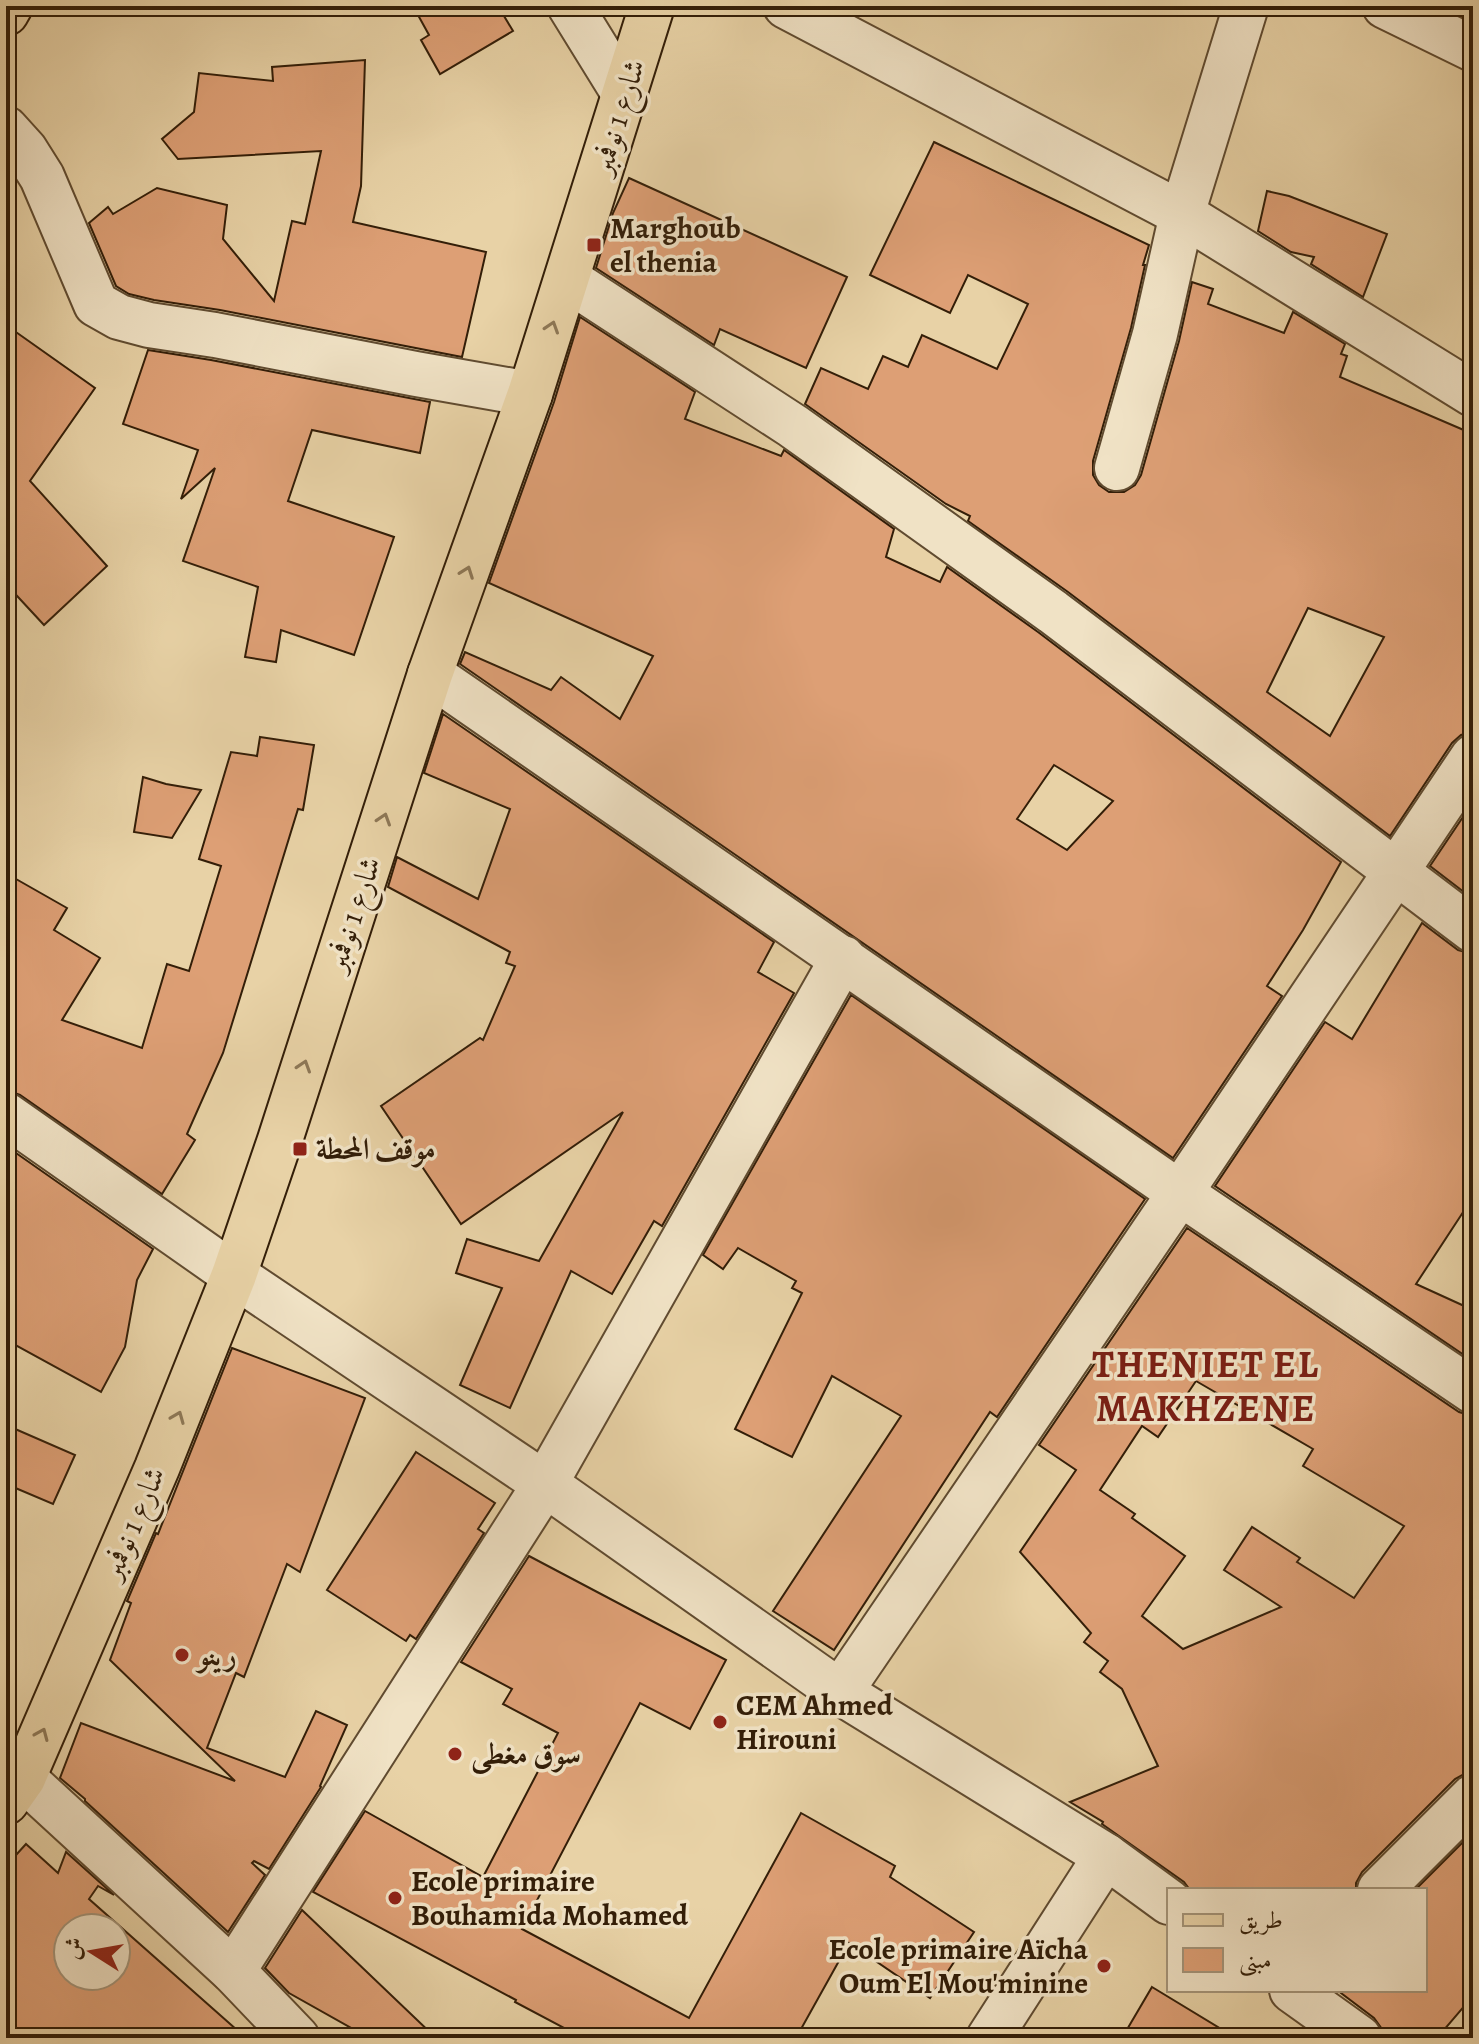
<svg xmlns="http://www.w3.org/2000/svg" width="1479" height="2044" viewBox="0 0 1479 2044" font-family="Alegreya,Amiri,serif">
<rect width="100%" height="100%" fill="#e8d2a6"/>
<filter id="stains"><feTurbulence type="fractalNoise" baseFrequency=".0025" numOctaves="4"/><feColorMatrix values="0 0 0 0 .2 0 0 0 0 .09 0 0 0 0 .02 0 0 0 .5 -.17"/></filter>
<radialGradient id="worn" r=".72"><stop offset=".6" stop-color="#630" stop-opacity="0"/><stop offset="1" stop-color="#630" stop-opacity=".3"/></radialGradient>
<g fill="#dd9f75" stroke="#331e08" stroke-width="2" fill-rule="evenodd">
<path d="M413,6H498L513,31L440,74L421,40L429,35Z"/>
<path d="M365,60L361,186L353,222L486,252L462,357L220,310L154,300L129,294L116,286L89,223L108,207L113,214L157,188L227,205L223,239L274,301L292,221L305,224L321,151L178,159L162,139L194,112L199,73L273,81L272,67Z"/>
<path d="M934,142L1149,245L1143,265H1145L1131,328L1093,461V475L1099,485L1109,492H1124L1135,485L1141,475L1179,341L1192,282L1213,289L1208,304L1284,333L1293,312L1345,344L1341,354L1347,356L1340,377L1473,434V732L1461,735L1452,743L1390,836L1068,592L968,521L970,516L946,504L805,404L821,368L868,389L883,356L908,367L922,335L997,369L1028,304L968,275L950,313L870,275ZM1308,608L1384,637L1330,736L1267,692Z"/>
<path d="M629,178L847,277L806,368L720,329L714,345L596,268L613,213Z"/>
<path d="M1267,191L1289,196L1387,234L1363,297L1311,264L1314,257L1291,252L1258,231Z"/>
<path d="M580,317L695,392L685,419L781,456L784,450L894,529L886,557L940,582L947,567L1038,632L1341,862L1303,930L1267,986L1282,996L1173,1158L460,664L465,652L551,690L561,677L620,719L653,656L489,583L554,402ZM1054,765L1113,801L1067,850L1017,819Z"/>
<path d="M6,325L95,388L30,481L107,566L44,625L6,584Z"/>
<path d="M148,350L211,360L430,402L420,453L312,430L288,501L394,537L354,655L281,630L276,662L245,657L258,587L183,561L215,468L181,499L198,450L123,424Z"/>
<path d="M443,714L774,942L758,972L794,993L662,1226L654,1221L612,1294L571,1271L510,1408L460,1385L502,1288L456,1273L467,1239L539,1261L623,1112L461,1224L381,1106L480,1038L483,1040L515,966L506,963L510,952L388,887L397,857L478,899L510,809L424,773Z"/>
<path d="M260,737L314,745L303,810L298,809L223,1053L187,1134L195,1140L162,1194L20,1095L6,1090V897L16,879L67,908L54,930L100,958L62,1020L142,1048L167,964L189,971L221,866L199,859L231,752L257,756Z"/>
<path d="M143,777L166,784L201,790L172,838L134,832Z"/>
<path d="M1473,802V899L1430,866Z"/>
<path d="M1422,923L1458,950L1473,954V1197L1416,1284L1473,1310V1336L1464,1355L1215,1186L1325,1022L1352,1039Z"/>
<path d="M851,995L1145,1199L997,1417L990,1412L834,1650L773,1611L901,1416L832,1376L792,1457L735,1429L802,1293L792,1288L796,1281L738,1248L723,1269L703,1255Z"/>
<path d="M6,1146L153,1249L137,1280L125,1347L101,1392L6,1340Z"/>
<path d="M1187,1228L1459,1412L1473,1416V1773H1466L1455,1779L1362,1872L1356,1883V1890H1190L1184,1882L1102,1824L1103,1822L1070,1802L1158,1766L1122,1689L1100,1672L1108,1661L1084,1642L1091,1633L1020,1552L1076,1470L1039,1445ZM1196,1381L1313,1449L1303,1466L1404,1526L1354,1598L1297,1562L1300,1558L1252,1527L1224,1570L1281,1607L1183,1649L1142,1616L1185,1556L1132,1518L1135,1514L1100,1490L1142,1426L1158,1437Z"/>
<path d="M232,1348L365,1398L300,1572L287,1564L244,1677L236,1673L207,1748L285,1777L316,1711L347,1725L320,1786L321,1787L269,1869L254,1861L252,1863L265,1875L228,1932L85,1801V1799L60,1778L81,1723L235,1781L110,1660L131,1603L127,1601L128,1599L156,1533L158,1534Z"/>
<path d="M6,1425L75,1455L53,1504L6,1484Z"/>
<path d="M416,1452L495,1503L478,1529L484,1533L416,1639L410,1635L406,1641L327,1590Z"/>
<path d="M529,1556L726,1660L690,1729L640,1703L522,1929L689,2018L801,1813L895,1866L890,1877L974,1932L930,1998L849,1943L796,2038H583L515,2002L516,2000L313,1892L365,1811L483,1877L558,1733L503,1704L512,1689L461,1662Z"/>
<path d="M1473,1832V1996L1437,2038H1392L1382,2029L1374,2018L1337,1990H1425V1890H1415Z"/>
<path d="M26,1844L58,1873L66,1852L114,1895L98,1886L89,1899L246,2038H6V1866ZM68,1928H116V1976H68Z"/>
<path d="M302,1910L436,2038H369L289,1993L265,1968Z"/>
<path d="M1152,1987L1236,2038H1122Z"/>
</g>
<g fill="none" stroke-linecap="round" stroke-linejoin="round">
<defs>
<g id="minor">
<path d="M570,6L625,95"/>
<path d="M786,6L1182,214L1473,394"/>
<path d="M1385,6L1473,49"/>
<path d="M6,129L25,150L42,177L96,304L119,317L149,325L215,335L416,374L530,394"/>
<path d="M567,279L793,426L1053,612L1473,930"/>
<path d="M1117,468L1155,334L1182,214L1246,6"/>
<path d="M430,674L1180,1193L1473,1391"/>
<path d="M6,1115L234,1275L545,1484L840,1692L1106,1856L1169,1902"/>
<path d="M840,1692L1180,1193L1473,757"/>
<path d="M23,1778L233,1971L297,2038"/>
<path d="M1380,1890L1473,1797"/>
<path d="M233,1971L545,1484L843,958"/>
<path d="M1292,1990L1359,2038"/>
<path d="M989,2038L1106,1856"/>
</g>
<g id="major">
<path d="M6,13L10,6"/>
<path d="M6,1802L23,1778L157,1468L234,1275L280,1140L430,674L530,394L652,6"/>
</g>
</defs>
<use href="#minor" stroke="#604b30" stroke-width="48"/>
<use href="#major" stroke="#331e08" stroke-width="48"/>
<use href="#minor" stroke="#f0e2c5" stroke-width="44"/>
<use href="#major" stroke="#e8d2a6" stroke-width="44"/>
</g>
<defs><path id="oneway-chevron" d="M-2-3.5L2.5 0L-2 3.5" fill="none" stroke-width="1.6" stroke-linecap="round" stroke-linejoin="round" transform="scale(2)"/></defs>
<g stroke="#8e7857">
<use href="#oneway-chevron" transform="translate(552 327) rotate(-72)"/>
<use href="#oneway-chevron" transform="translate(467 572) rotate(-70)"/>
<use href="#oneway-chevron" transform="translate(384 819) rotate(-72)"/>
<use href="#oneway-chevron" transform="translate(304 1066) rotate(-72)"/>
<use href="#oneway-chevron" transform="translate(178 1417) rotate(-68)"/>
<use href="#oneway-chevron" transform="translate(42 1734) rotate(-67)"/>
</g>
<g fill="#8f2418" stroke="#f0e2c5" stroke-width="3">
<rect x="586" y="237" width="16" height="16" rx="4"/>
<rect x="292" y="1141" width="16" height="16" rx="4"/>
<circle cx="182" cy="1655" r="8"/>
<circle cx="720" cy="1722" r="8"/>
<circle cx="455" cy="1754" r="8"/>
<circle cx="395" cy="1898" r="8"/>
<circle cx="1104" cy="1966" r="8"/>
</g>
<g text-anchor="middle" dominant-baseline="central" stroke-width="7" stroke-linejoin="round" paint-order="stroke">
<g font-size="30" fill="#331e08" stroke="#f0e2c5">
<text transform="translate(618 117) rotate(-73)">شارع 1 نوفمبر</text>
<text transform="translate(353 914) rotate(-72)">شارع 1 نوفمبر</text>
<text transform="translate(133 1523) rotate(-67)">شارع 1 نوفمبر</text>
</g>
<g font-size="30" font-weight="bold" fill="#331e08" stroke="#f0e2c5" text-anchor="start">
<text x="610" y="228">Marghoub<tspan x="610" dy="34">el thenia</tspan></text>
<text x="316" y="1149">موقف المحطة</text>
<text x="198" y="1655">رينو</text>
<text x="736" y="1705">CEM Ahmed<tspan x="736" dy="34">Hirouni</tspan></text>
<text x="471" y="1754">سوق مغطى</text>
<text x="411" y="1881">Ecole primaire<tspan x="411" dy="34">Bouhamida Mohamed</tspan></text>
<text x="1088" y="1949" text-anchor="end">Ecole primaire Aïcha<tspan x="1088" dy="34">Oum El Mou'minine</tspan></text>
</g>
<g font-size="38" font-weight="bold" letter-spacing="2" fill="#7a1f14" stroke="#f0e2c5">
<text x="1206" y="1364">THENIET EL<tspan x="1206" dy="44">MAKHZENE</tspan></text>
</g>
</g>
<rect width="1479" height="2044" fill="none" stroke="#e8d2a6" stroke-width="32"/>
<rect x="8" y="8" width="1463" height="2028" fill="none" stroke="#331e08" stroke-width="4"/>
<rect x="16" y="16" width="1447" height="2012" fill="none" stroke="#331e08" stroke-width="2"/>
<rect x="1167" y="1888" width="260" height="104" fill="#f0e2c5" stroke="#a49479" stroke-width="2"/>
<rect x="1183" y="1914" width="40" height="12" fill="#e8d2a6" stroke="#a49479" stroke-width="2"/>
<text x="1239" y="1928" font-size="24" fill="#331e08">طريق</text>
<rect x="1183" y="1948" width="40" height="24" fill="#dd9f75" stroke="#a49479" stroke-width="2"/>
<text x="1239" y="1968" font-size="24" fill="#331e08">مبنى</text>
<g transform="translate(92 1952) rotate(281)"><circle r="38" fill="#f0e2c5" stroke="#a49479" stroke-width="2"/>
<path d="M0-6L14 30L0 20L-14 30Z" fill="#8f2418"/>
<text y="-12" font-size="22" font-weight="bold" text-anchor="middle" fill="#331e08">ش</text>
</g>
<rect width="100%" height="100%" filter="url(#stains)"/>
<rect width="100%" height="100%" fill="url(#worn)"/>
</svg>
